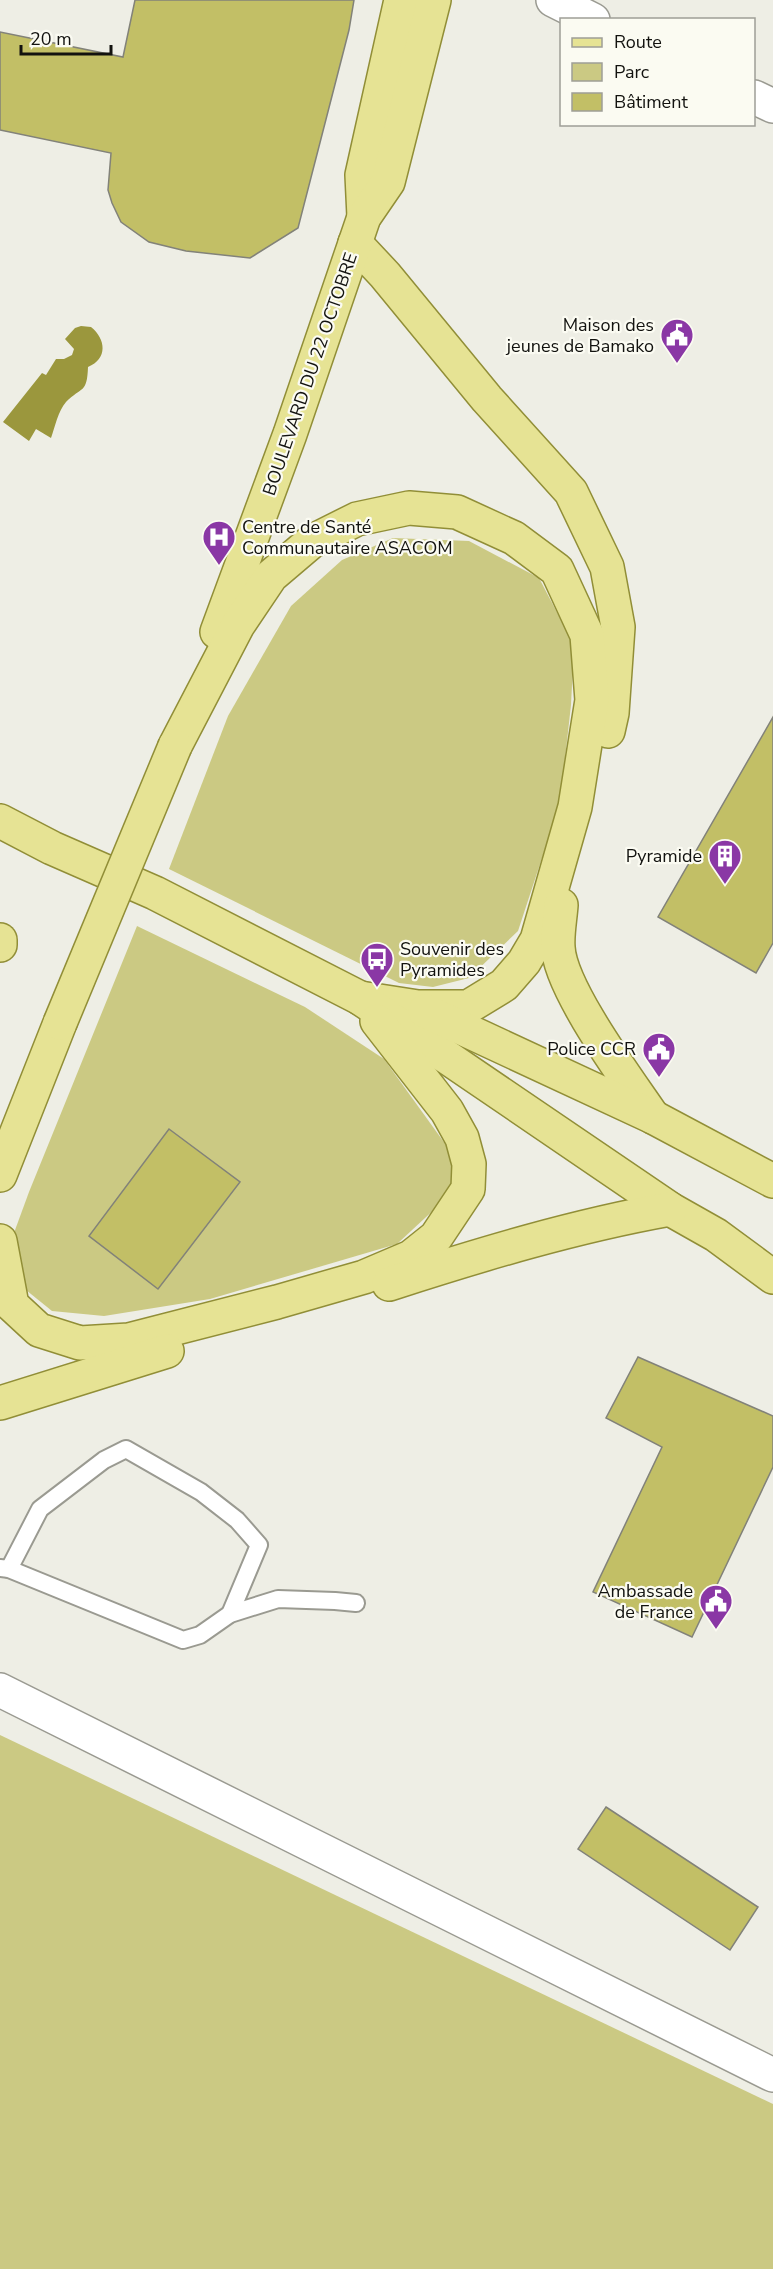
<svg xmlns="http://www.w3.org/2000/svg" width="773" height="2269" viewBox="0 0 773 2269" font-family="'Nunito Sans',sans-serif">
<rect width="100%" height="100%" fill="#eeeee5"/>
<g fill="#cbc983">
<path d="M393,538L469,541L539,578L574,645L571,705L560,803L518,931L469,978L433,987L399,983L169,869L228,716L291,606L342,560Z"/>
<path d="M137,926L305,1007L384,1059L451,1152L453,1192L397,1244L210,1299L104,1316L52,1311L26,1290L11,1241L29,1192Z"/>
<path d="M0,1735L773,2104V2269H0Z"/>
</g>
<path fill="#9b973d" d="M81,326L91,327C106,339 108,359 88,367C87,394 82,386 66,402C58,411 55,427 51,438L36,429L29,441L3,422L42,373L46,375L56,359H64L72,355L74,349L65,339L75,328Z"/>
<g fill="#c2bf66" stroke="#828279" stroke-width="1.5">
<path d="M135,0H354L349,30L298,228L250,258L186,251L149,242L121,222L112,203L108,190L111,153L0,130V32L123,57Z"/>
<path d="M773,717V943L756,973L658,917Z"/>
<path d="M169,1129L240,1182L158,1289L89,1236Z"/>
<path d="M638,1357L773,1416V1467L692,1637L593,1592L662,1447L606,1418Z"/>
<path d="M606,1807L758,1907L730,1950L578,1849Z"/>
</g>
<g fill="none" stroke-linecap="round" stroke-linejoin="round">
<defs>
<g id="service">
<path d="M0,1568L9,1569L183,1640L200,1635L230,1614L278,1599L335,1601L356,1603"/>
<path d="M9,1569L40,1509L104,1460L126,1449L201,1492L237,1520L259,1545L230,1614"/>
</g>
<g id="minor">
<path d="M553,0L593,20"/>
<path d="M754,97L773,106"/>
</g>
<path id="tertiary" d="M0,1690L773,2075"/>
<g id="primary">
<path d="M364,217L362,175L401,0"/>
<path d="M355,243L385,275L487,399L571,492L607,567L618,627L612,713L608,731"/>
<path d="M217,632L290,434L364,217L388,182L434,0"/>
<path d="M175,746L238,625L271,576L311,542L357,519L409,508L457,512L514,538L557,570L587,635L592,700L575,807L537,940L524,962L504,985L468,1007H418L360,998"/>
<path d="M0,821L52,848L155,893L360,998L670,1209L716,1235L773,1277"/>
<path d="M561,905C560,919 557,934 558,947C560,989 628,1080 653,1117"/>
<path d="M0,940V945"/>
<path d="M425,1011L653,1117L773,1181"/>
<path d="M0,1175L60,1023"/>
<path d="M0,1241L12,1305L39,1330L80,1343L129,1340L277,1302L364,1277L411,1257L436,1237L468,1189L469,1164L462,1138L447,1111L377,1021"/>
<path d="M389,1284C482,1254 575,1226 670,1209"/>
<path d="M0,1403L167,1351"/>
</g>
</defs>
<use href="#service" stroke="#9a9a91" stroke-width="20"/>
<use href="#minor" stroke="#9a9a91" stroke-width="36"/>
<use href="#tertiary" stroke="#9a9a91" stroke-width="36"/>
<use href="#primary" stroke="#918e37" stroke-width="36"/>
<use href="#service" stroke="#fff" stroke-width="16"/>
<use href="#minor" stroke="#fff" stroke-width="33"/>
<use href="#tertiary" stroke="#fff" stroke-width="33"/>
<use href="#primary" stroke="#e6e394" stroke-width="33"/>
<defs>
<path id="primary-bridge" d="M60,1023L175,746"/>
</defs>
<use href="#primary-bridge" stroke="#918e37" stroke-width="36" stroke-linecap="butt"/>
<use href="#primary-bridge" stroke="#e6e394" stroke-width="33"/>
</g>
<defs>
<symbol id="civic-pin" viewBox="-11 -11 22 30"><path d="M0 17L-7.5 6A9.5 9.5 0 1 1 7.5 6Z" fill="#8a37a5" stroke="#fbfbf2"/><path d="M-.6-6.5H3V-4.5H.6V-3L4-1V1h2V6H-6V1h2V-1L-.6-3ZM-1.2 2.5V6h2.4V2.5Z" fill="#fff"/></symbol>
<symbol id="hospital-pin" viewBox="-11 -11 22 30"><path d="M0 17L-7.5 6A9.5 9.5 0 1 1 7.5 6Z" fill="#8a37a5" stroke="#fbfbf2"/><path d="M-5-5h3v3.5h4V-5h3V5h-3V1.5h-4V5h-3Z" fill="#fff"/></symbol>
<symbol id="building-pin" viewBox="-11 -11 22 30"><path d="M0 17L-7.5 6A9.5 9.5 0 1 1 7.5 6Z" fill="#8a37a5" stroke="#fbfbf2"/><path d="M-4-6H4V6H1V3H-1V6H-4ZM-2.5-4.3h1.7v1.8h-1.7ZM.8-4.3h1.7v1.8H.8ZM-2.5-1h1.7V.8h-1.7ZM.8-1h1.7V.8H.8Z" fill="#fff"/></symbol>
<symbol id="bus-pin" viewBox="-11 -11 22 30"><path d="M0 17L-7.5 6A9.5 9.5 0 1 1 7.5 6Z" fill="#8a37a5" stroke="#fbfbf2"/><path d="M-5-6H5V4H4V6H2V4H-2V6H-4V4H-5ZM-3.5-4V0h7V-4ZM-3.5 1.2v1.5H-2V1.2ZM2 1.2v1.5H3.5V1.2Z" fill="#fff"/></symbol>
</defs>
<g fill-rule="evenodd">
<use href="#civic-pin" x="658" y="316" width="38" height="52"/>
<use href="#hospital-pin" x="200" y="518" width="38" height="52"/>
<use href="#building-pin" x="706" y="837" width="38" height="52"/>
<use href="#bus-pin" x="358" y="940" width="38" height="52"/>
<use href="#civic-pin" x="640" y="1030" width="38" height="52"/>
<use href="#civic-pin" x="697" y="1582" width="38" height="52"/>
</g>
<g text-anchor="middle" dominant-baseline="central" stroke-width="4.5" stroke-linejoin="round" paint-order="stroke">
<g font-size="18" fill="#12120f" stroke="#fbfbf2" text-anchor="end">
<text x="654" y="325">Maison des<tspan x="654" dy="21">jeunes de Bamako</tspan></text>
<text x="242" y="527" text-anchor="start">Centre de Santé<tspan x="242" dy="21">Communautaire ASACOM</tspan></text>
<text x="702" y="856">Pyramide</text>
<text x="400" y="949" text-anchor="start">Souvenir des<tspan x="400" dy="21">Pyramides</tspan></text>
<text x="636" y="1049">Police CCR</text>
<text x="693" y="1591">Ambassade<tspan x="693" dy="21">de France</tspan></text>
</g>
<g font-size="18" fill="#12120f" stroke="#fbfbf2">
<text transform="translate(310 374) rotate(-71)">BOULEVARD DU 22 OCTOBRE</text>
</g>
</g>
<rect x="560" y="18" width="195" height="108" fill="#fbfbf2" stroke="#9e9e97" stroke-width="1.5"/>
<rect x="572" y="38" width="30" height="9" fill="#e6e394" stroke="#9e9e97" stroke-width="1.5"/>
<text x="614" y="48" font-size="18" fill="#12120f">Route</text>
<rect x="572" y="63" width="30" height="18" fill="#cbc983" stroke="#9e9e97" stroke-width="1.5"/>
<text x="614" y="78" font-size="18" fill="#12120f">Parc</text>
<rect x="572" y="93" width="30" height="18" fill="#c2bf66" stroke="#9e9e97" stroke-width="1.5"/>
<text x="614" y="108" font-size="18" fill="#12120f">Bâtiment</text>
<path d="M21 45v9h90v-9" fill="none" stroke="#12120f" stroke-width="3"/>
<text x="30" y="45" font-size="18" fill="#12120f" stroke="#fbfbf2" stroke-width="4.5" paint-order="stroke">20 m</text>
</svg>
